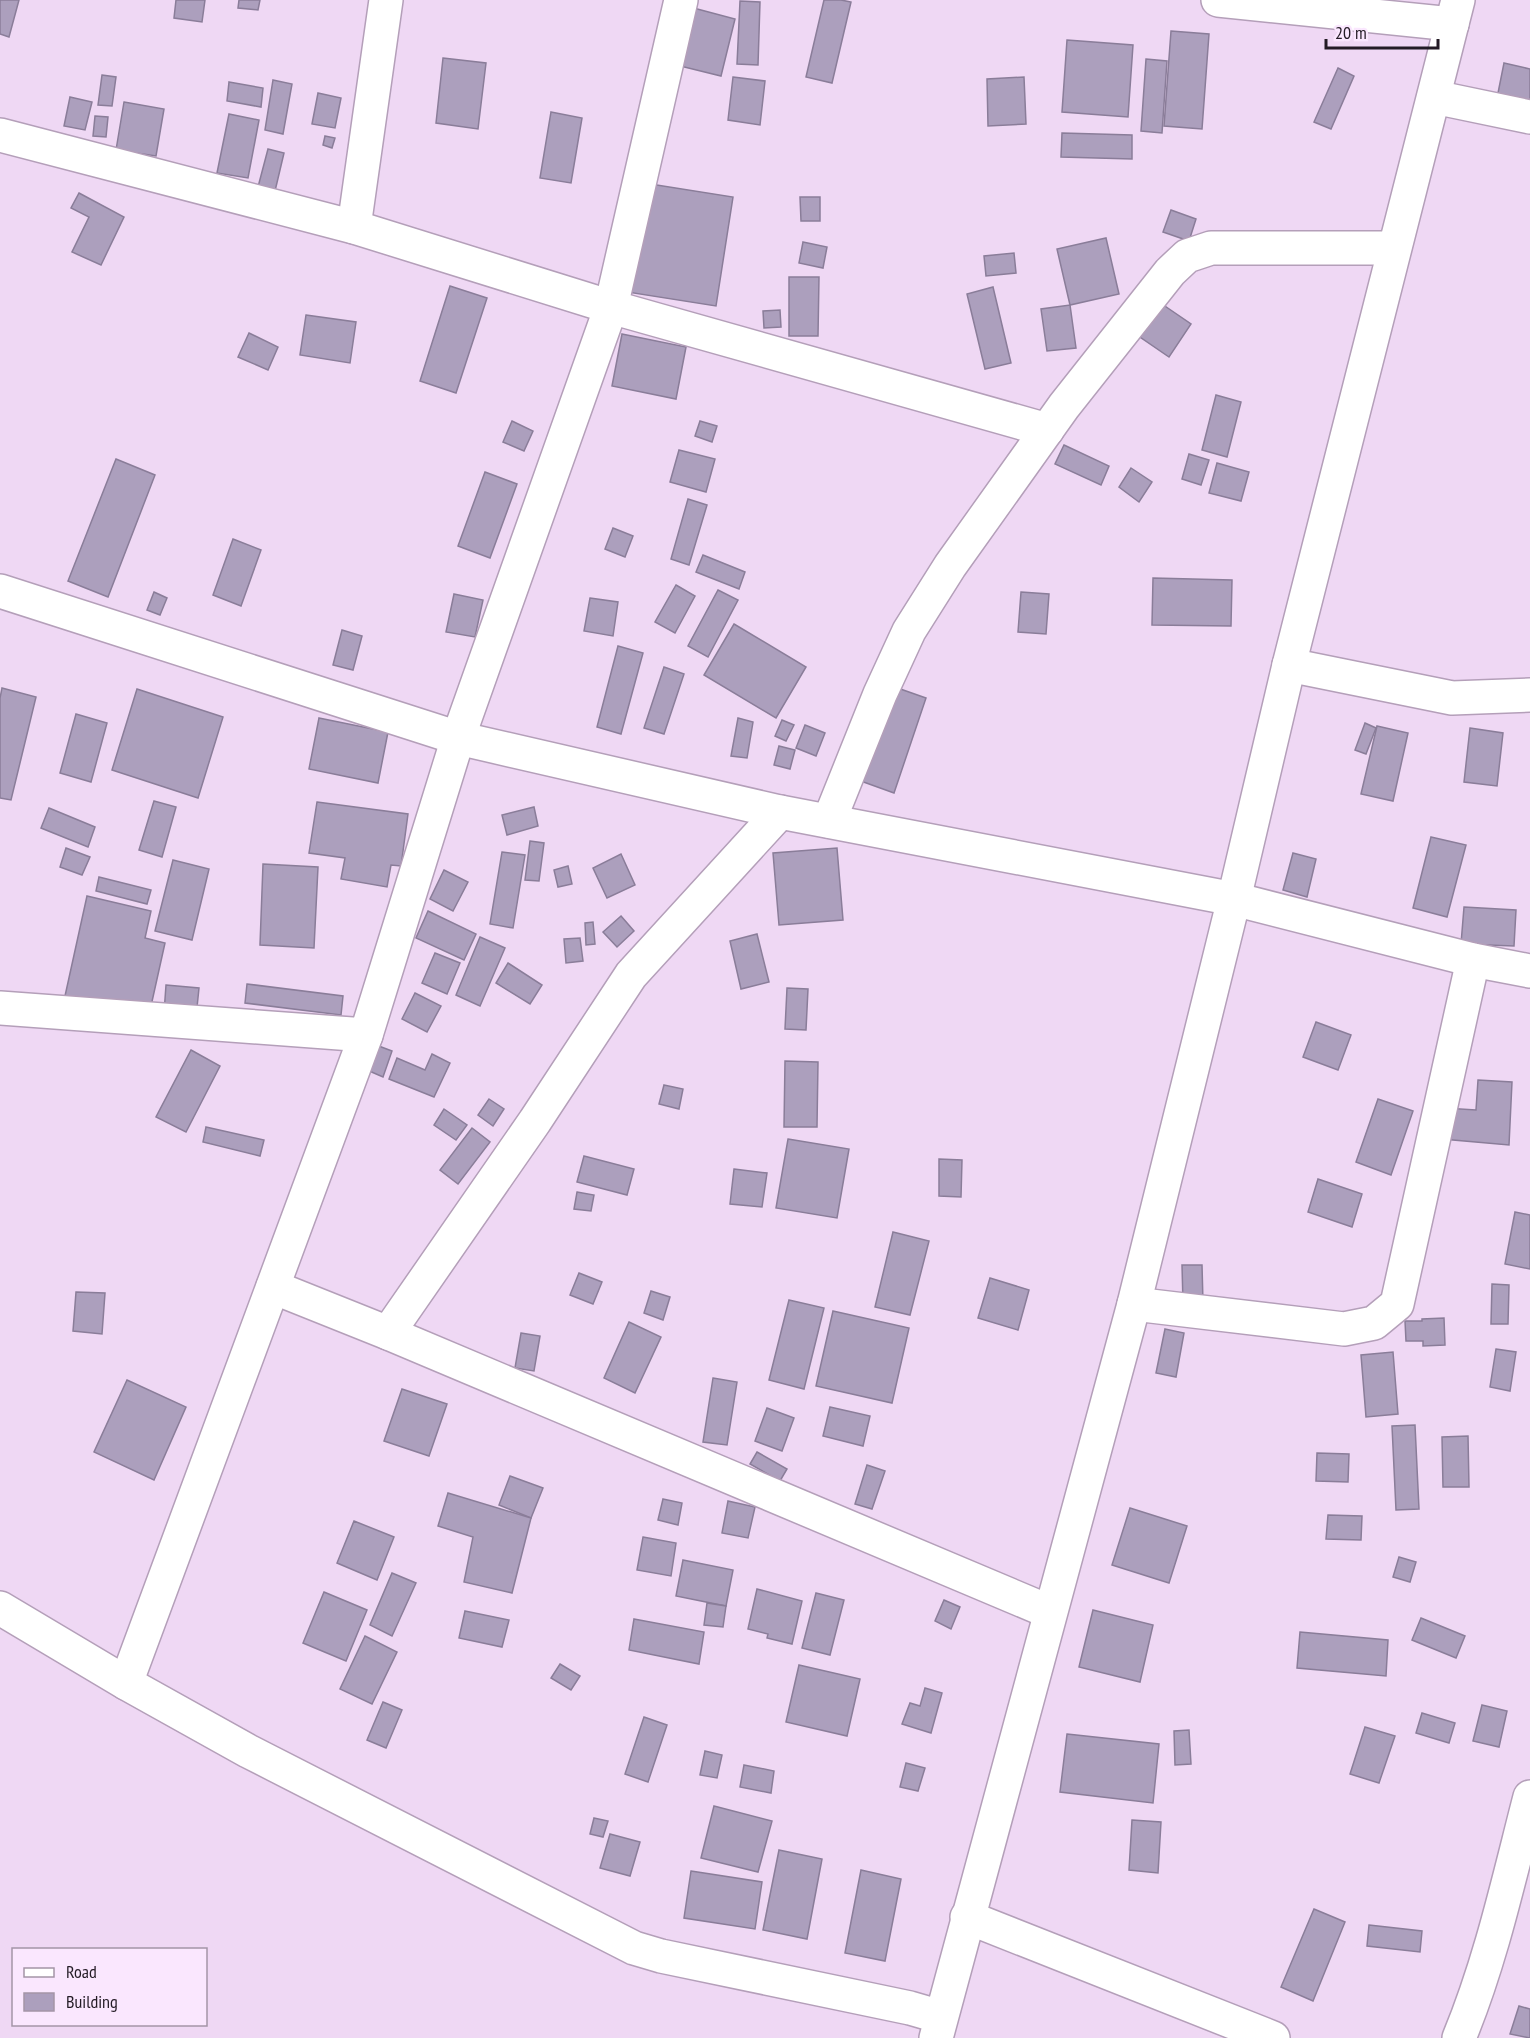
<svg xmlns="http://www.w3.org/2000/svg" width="1530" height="2038" viewBox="0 0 1530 2038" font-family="'PT Sans Narrow',sans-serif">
<rect width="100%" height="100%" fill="#efd8f4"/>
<g fill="#ac9fbd" stroke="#8a7d99" stroke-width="1.5">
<path d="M0,0H19L9,37L0,34Z"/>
<path d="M176,0H205L202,22L174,18Z"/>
<path d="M239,0H260L258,10L238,8Z"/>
<path d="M824,0H841L851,2L832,83L806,77Z"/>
<path d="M740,1L760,2L758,65L737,64Z"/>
<path d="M686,6L735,19L721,76L672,64Z"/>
<path d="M1171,31L1209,34L1202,129L1164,126Z"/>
<path d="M1067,40L1133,45L1128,117L1062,112Z"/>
<path d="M443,58L486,63L478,129L436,123Z"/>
<path d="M1146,59L1167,61L1162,133L1141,131Z"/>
<path d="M1504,63L1530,69V105L1497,98Z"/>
<path d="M1338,68L1354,76L1331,129L1314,122Z"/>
<path d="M102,75L116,77L112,106L98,105Z"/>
<path d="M733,77L765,81L760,125L728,120Z"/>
<path d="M1024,77L1026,124L988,126L987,79Z"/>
<path d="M273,80L292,84L283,134L265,130Z"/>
<path d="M229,82L263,88L261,107L227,101Z"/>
<path d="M318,93L341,98L335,128L312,124Z"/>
<path d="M70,97L92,102L85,130L64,126Z"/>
<path d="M124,102L164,109L156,156L116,150Z"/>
<path d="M551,112L582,118L571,183L540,178Z"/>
<path d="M229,114L259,120L248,178L217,173Z"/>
<path d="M95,116L108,117L106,137L93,136Z"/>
<path d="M1062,133L1132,135V159L1061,157Z"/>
<path d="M325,136L335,138L332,148L323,145Z"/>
<path d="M268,149L284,153L275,191L258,187Z"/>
<path d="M644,183L733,197L716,306L627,292Z"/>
<path d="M79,193L124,217L101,265L72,252L89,217L71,208Z"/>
<path d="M800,197H820V221H801Z"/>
<path d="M1171,210L1196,219L1189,241L1163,232Z"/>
<path d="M1106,238L1119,294L1070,305L1057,249Z"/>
<path d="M803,242L827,247L823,268L799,263Z"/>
<path d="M1014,253L1016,273L986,276L984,256Z"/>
<path d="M789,277H819L818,336H789Z"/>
<path d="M450,286L487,298L456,393L420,381Z"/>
<path d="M993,287L1011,363L985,369L967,294Z"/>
<path d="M1159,302L1191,324L1169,357L1137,335Z"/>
<path d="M1070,305L1076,348L1047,351L1041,309Z"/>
<path d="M780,310L781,327L764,328L763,311Z"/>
<path d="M306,315L356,322L350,363L300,355Z"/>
<path d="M249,333L278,347L268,370L238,357Z"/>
<path d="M622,334L686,347L676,399L612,386Z"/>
<path d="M1216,395L1241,402L1227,457L1202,450Z"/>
<path d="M512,421L533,431L524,451L503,442Z"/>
<path d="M700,421L717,426L712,442L695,436Z"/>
<path d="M1064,445L1109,466L1101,485L1055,464Z"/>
<path d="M679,450L715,459L706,492L670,482Z"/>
<path d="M1189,454L1209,460L1201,485L1182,479Z"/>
<path d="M116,459L155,475L108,597L68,581Z"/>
<path d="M1217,463L1249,472L1241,501L1209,493Z"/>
<path d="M1131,468L1152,482L1139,502L1119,487Z"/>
<path d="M485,472L517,484L490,558L458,546Z"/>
<path d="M688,499L707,505L689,565L671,559Z"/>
<path d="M613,528L633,536L625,557L605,549Z"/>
<path d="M233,539L261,550L241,606L213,595Z"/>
<path d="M703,555L745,572L739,589L696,572Z"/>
<path d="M1153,578L1232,580L1231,626L1152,625Z"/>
<path d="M676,585L695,596L675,633L655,622Z"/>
<path d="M718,590L738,600L708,657L688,646Z"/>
<path d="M154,592L167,598L160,615L147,610Z"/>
<path d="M1021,592L1049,594L1046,634L1018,632Z"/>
<path d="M454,594L483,600L475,637L446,632Z"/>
<path d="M590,598L618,602L613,636L584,631Z"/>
<path d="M734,624L806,667L776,718L704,675Z"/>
<path d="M342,630L362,636L353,670L333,665Z"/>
<path d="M618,646L643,653L621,734L597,727Z"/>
<path d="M664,667L684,674L664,734L644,728Z"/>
<path d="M889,685L926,698L894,793L858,780Z"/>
<path d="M2,688L36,697L11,800L0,798V698Z"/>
<path d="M137,689L223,717L198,798L112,770Z"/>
<path d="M76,714L107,723L91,782L60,773Z"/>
<path d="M319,718L388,732L378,783L309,769Z"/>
<path d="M738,718L753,722L747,758L731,756Z"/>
<path d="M782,720L794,725L786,741L775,736Z"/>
<path d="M1365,723L1376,728L1366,754L1355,750Z"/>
<path d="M805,725L825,733L816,756L796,748Z"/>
<path d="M1377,726L1408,733L1393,801L1361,794Z"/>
<path d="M1470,728L1503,733L1497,786L1464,782Z"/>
<path d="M779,746L795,750L790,769L774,765Z"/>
<path d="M154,801L176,807L162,857L139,850Z"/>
<path d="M317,802L408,814L401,866L391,865L387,887L341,879L345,858L309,853Z"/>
<path d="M534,807L538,826L507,835L502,815Z"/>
<path d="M49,808L95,827L88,847L41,828Z"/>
<path d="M1431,837L1466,845L1447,917L1413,908Z"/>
<path d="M530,841L544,843L539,881L525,880Z"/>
<path d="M66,848L90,857L82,875L60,867Z"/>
<path d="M837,848L843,920L779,925L773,853Z"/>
<path d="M502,852L525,855L513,928L490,924Z"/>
<path d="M1293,853L1316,859L1307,897L1283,890Z"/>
<path d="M621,854L635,885L607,898L593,868Z"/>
<path d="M173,860L209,869L192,940L155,931Z"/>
<path d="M263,864L318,867L314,948L260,945Z"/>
<path d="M568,866L572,884L558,887L554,870Z"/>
<path d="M444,870L468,882L453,911L430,899Z"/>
<path d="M99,877L151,890L147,904L96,891Z"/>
<path d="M87,896L151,911L145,938L165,943L149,1015L65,996Z"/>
<path d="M1464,907L1516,910L1514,946L1461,944Z"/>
<path d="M428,911L476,934L464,960L416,938Z"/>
<path d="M621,916L634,931L617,947L603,932Z"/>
<path d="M593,922L595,944L586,945L585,923Z"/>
<path d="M757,934L769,982L741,989L730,941Z"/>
<path d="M480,937L505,948L480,1006L456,995Z"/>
<path d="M580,938L583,961L566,963L564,939Z"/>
<path d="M435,953L460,963L447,994L422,983Z"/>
<path d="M508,963L542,985L530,1004L496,983Z"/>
<path d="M247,984L343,996L341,1015L245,1003Z"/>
<path d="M166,985L199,988L196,1017L164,1013Z"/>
<path d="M787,988L808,989L806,1030L785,1029Z"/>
<path d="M415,993L441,1006L427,1032L402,1019Z"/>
<path d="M1316,1022L1351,1035L1338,1070L1303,1057Z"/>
<path d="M376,1045L392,1051L383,1077L367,1070Z"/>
<path d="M191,1050L220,1066L186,1132L156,1117Z"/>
<path d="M432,1054L450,1063L434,1097L389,1079L397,1058L425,1070Z"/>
<path d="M785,1061L818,1062L817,1127H784Z"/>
<path d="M1478,1080L1512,1082L1509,1145L1442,1139L1445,1108L1476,1110Z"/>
<path d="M664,1085L683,1089L679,1109L659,1104Z"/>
<path d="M489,1099L504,1109L493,1126L478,1115Z"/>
<path d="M1378,1099L1413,1111L1391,1175L1356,1162Z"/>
<path d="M444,1109L467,1125L456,1140L434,1125Z"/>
<path d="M206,1127L264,1140L260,1156L203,1142Z"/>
<path d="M472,1128L490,1142L458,1184L440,1170Z"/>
<path d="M788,1139L849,1149L837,1218L776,1208Z"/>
<path d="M584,1156L634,1169L627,1195L577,1182Z"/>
<path d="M939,1159L962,1160L961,1197L939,1196Z"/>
<path d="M734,1169L767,1173L762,1207L730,1204Z"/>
<path d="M1318,1179L1362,1194L1352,1227L1308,1212Z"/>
<path d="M577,1192L594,1195L591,1211L574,1209Z"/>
<path d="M1515,1212L1530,1215V1269L1505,1264Z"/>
<path d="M893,1232L929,1241L910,1315L875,1307Z"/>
<path d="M1182,1265H1202L1203,1302L1183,1303Z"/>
<path d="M579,1273L602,1282L593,1304L570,1295Z"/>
<path d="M990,1278L1029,1290L1018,1330L978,1318Z"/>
<path d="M1492,1284L1509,1285L1508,1324H1491Z"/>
<path d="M651,1291L670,1297L663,1320L644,1313Z"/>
<path d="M76,1292L105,1293L102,1334L73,1331Z"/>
<path d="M789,1300L824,1308L804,1389L769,1380Z"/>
<path d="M833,1311L909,1328L892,1403L816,1386Z"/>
<path d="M1444,1318L1445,1345L1423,1346V1341H1406L1405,1321H1422V1319Z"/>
<path d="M629,1322L661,1337L635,1393L604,1378Z"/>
<path d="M1165,1329L1184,1333L1176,1377L1156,1373Z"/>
<path d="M521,1333L540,1336L534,1371L515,1368Z"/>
<path d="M1496,1349L1516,1352L1510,1391L1490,1387Z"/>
<path d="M1393,1352L1398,1414L1366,1417L1361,1355Z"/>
<path d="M713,1378L737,1382L727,1445L703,1442Z"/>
<path d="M127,1380L186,1407L154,1480L94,1452Z"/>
<path d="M402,1389L447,1404L429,1456L384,1441Z"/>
<path d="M830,1407L870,1416L863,1446L823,1436Z"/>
<path d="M767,1408L794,1418L782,1451L755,1441Z"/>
<path d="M1415,1425L1419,1509L1396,1510L1392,1426Z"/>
<path d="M1468,1436L1469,1487H1443L1442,1437Z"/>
<path d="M757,1452L787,1469L780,1481L750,1464Z"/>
<path d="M1317,1453L1349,1454L1348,1482L1316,1481Z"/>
<path d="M867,1465L885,1471L872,1509L855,1504Z"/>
<path d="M510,1476L543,1488L531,1518L499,1505Z"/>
<path d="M448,1493L531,1518L512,1593L464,1582L473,1537L438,1526Z"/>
<path d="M663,1499L682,1503L678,1525L658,1520Z"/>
<path d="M728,1501L755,1507L748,1538L722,1533Z"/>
<path d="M1130,1508L1187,1526L1169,1583L1112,1565Z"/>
<path d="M1328,1515L1362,1516L1361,1540L1326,1539Z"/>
<path d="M354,1521L394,1537L377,1580L337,1563Z"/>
<path d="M643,1537L676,1543L671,1576L637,1570Z"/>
<path d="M1399,1557L1416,1562L1410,1582L1393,1577Z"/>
<path d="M683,1560L733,1570L726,1606L676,1596Z"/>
<path d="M392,1573L416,1583L392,1636L370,1625Z"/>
<path d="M757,1589L802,1601L792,1644L767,1638L768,1634L748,1629Z"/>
<path d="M324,1592L367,1610L346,1661L303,1643Z"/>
<path d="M816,1593L844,1600L830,1655L802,1648Z"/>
<path d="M944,1600L960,1607L951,1629L935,1621Z"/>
<path d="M707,1603L726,1606L723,1627L704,1625Z"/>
<path d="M1093,1610L1153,1625L1140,1682L1079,1667Z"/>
<path d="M465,1611L509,1620L502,1647L459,1638Z"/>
<path d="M1421,1618L1465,1636L1456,1658L1412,1640Z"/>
<path d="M634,1619L704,1632L699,1664L629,1650Z"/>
<path d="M1300,1632L1388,1640L1386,1676L1297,1668Z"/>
<path d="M365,1636L397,1652L372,1704L340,1689Z"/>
<path d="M560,1664L580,1676L571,1690L551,1678Z"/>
<path d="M799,1665L860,1679L847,1736L786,1722Z"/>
<path d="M925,1688L942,1693L931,1733L902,1724L910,1703L920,1706Z"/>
<path d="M383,1702L402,1710L386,1748L367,1740Z"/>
<path d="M1482,1705L1507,1711L1499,1747L1473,1741Z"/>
<path d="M1422,1713L1455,1723L1449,1743L1416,1733Z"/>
<path d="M644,1717L667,1725L648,1782L625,1774Z"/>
<path d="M1365,1727L1395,1736L1379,1783L1350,1774Z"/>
<path d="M1189,1730L1191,1764L1175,1765L1174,1731Z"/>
<path d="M1067,1734L1159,1744L1153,1803L1060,1792Z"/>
<path d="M705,1751L722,1755L717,1778L700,1775Z"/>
<path d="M906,1763L925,1768L918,1791L900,1787Z"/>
<path d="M744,1765L774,1771L771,1793L740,1787Z"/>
<path d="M714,1806L772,1821L758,1872L701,1858Z"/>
<path d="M594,1818L608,1821L603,1837L590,1834Z"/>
<path d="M1132,1820L1161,1822L1158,1873L1129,1870Z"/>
<path d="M610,1834L640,1842L630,1876L600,1868Z"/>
<path d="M779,1850L822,1859L807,1939L763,1930Z"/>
<path d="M861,1870L901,1879L885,1961L845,1953Z"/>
<path d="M691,1871L762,1882L755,1929L684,1918Z"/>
<path d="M1314,1909L1345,1922L1313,2001L1281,1987Z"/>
<path d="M1369,1925L1422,1931L1420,1952L1367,1946Z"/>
<path d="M1519,2006L1530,2009V2038L1510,2034Z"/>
</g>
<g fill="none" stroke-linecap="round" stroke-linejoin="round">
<defs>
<g id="street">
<path d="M1218,0L1452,24"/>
<path d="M1434,97L1530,117"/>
<path d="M0,135L354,227L611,307L1047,430"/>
<path d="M354,227L386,0"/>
<path d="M0,591L458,738L780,812L1234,899L1473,960L1530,971"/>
<path d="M1289,665L1452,698L1530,695"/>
<path d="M829,821L880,694L909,631L950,566L1064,406L1170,272L1187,256L1211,248H1393"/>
<path d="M0,1008L366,1035"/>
<path d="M273,1287L388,1333L1050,1612"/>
<path d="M1134,1304L1344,1329L1374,1323L1397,1304L1473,960"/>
<path d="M388,1333L535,1121L631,975L780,812"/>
<path d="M0,1608L126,1683L248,1751L634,1948L661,1956L910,2008L941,2017"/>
<path d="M126,1683L366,1035L458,738L611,307L681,0"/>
<path d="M967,1917L1273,2038"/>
<path d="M1459,2038C1491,1961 1509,1878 1530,1797"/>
</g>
<path id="secondary" d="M936,2038L1134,1304L1234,899L1289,665L1458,0"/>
</defs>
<use href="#street" stroke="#b49fb9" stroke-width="36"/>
<use href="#secondary" stroke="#b49fb9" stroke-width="36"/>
<use href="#street" stroke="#fff" stroke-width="33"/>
<use href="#secondary" stroke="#fff" stroke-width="33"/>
</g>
<rect x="12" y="1948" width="195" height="78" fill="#fae7fe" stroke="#a495a7" stroke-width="1.5"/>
<rect x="24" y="1968" width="30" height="9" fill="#ffffff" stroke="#a495a7" stroke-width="1.5"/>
<text x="66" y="1978" font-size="18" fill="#231b25">Road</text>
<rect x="24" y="1993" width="30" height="18" fill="#ac9fbd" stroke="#a495a7" stroke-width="1.5"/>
<text x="66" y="2008" font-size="18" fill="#231b25">Building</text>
<path d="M1326 39v9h112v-9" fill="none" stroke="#231b25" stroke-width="3"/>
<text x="1335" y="39" font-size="18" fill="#231b25" stroke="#fae7fe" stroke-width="4.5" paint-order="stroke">20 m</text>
</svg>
